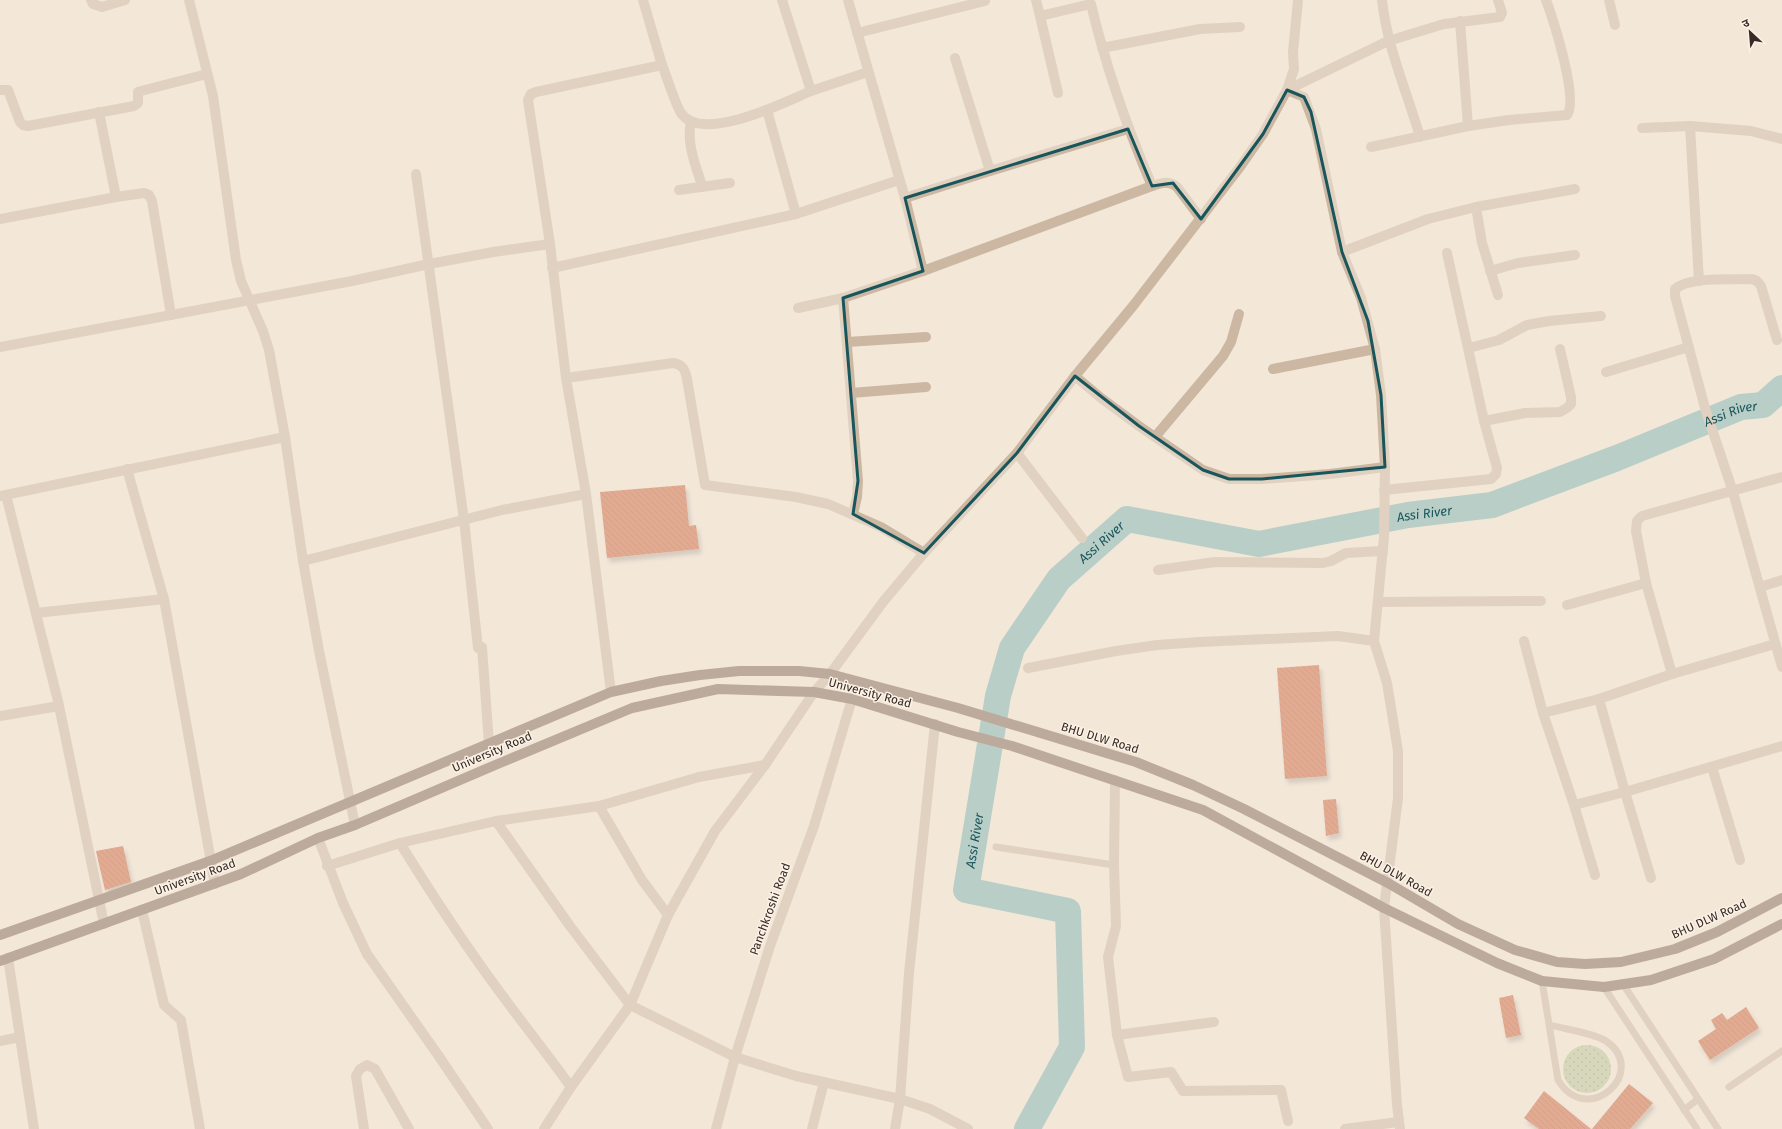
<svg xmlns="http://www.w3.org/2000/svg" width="1782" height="1129" viewBox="0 0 1782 1129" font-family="'Fira Sans','Noto Sans Devanagari',sans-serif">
<defs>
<pattern id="garden-dots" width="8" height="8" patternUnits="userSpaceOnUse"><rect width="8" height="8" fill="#b4c397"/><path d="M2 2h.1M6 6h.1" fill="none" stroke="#939f7b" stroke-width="1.8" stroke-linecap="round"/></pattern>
<pattern id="building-back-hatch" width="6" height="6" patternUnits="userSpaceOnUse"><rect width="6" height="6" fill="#d06039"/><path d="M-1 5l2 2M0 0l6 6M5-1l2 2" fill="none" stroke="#aa4f30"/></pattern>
<filter id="shadow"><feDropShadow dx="2.5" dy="4.5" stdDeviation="2" flood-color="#0004"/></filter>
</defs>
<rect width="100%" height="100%" fill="#f3e7d8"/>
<circle fill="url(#garden-dots)" cx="1587" cy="1069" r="24"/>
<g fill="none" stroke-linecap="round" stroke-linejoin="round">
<path stroke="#75afb3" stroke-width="26" id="s1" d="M1027,1129L1072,1047L1068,911L966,890L998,696L1012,648L1059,579L1127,519L1259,544L1408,515L1492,505L1617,458L1741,407L1763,405L1782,388"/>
</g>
<g fill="url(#building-back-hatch)" filter="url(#shadow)">
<path d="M685,485L689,526L696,525L699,549L607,558L600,492Z"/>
<path d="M1319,665L1327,776L1285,779L1277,668Z"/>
<path d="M1336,799L1339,833L1326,836L1323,800Z"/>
<path d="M123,846L131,882L105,890L96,851Z"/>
<path d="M1513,995L1521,1035L1506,1038L1499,998Z"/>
<path d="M1746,1007L1759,1028L1710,1060L1698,1041L1716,1029L1711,1020L1722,1013L1727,1020Z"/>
<path d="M1629,1084L1653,1103L1630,1129H1592Z"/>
<path d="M1544,1091L1591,1129H1539L1524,1118Z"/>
</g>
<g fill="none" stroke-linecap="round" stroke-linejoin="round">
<g stroke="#ccb7a3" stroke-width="7">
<path d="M996,847L1114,865"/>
<path d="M1542,981L1558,1080C1588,1129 1650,1071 1606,1041C1594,1033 1564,1029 1550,1025"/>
<path d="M1623,984L1718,1129"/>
<path d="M1604,987L1697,1129"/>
<path d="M1729,1087L1782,1051"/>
<path d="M1684,1110L1698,1099"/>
</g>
<g stroke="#ccb7a3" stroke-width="10">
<path d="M91,0L93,4L102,7L125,0"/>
<path d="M643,0L662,65"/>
<path d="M782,0L811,91L868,72"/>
<path d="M848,0L905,198L923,271"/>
<path d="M1036,0L1040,16L1091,4C1106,68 1126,125 1152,186"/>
<path d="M1382,0C1387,47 1407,92 1420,137"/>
<path d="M1609,0L1615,25"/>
<path d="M1040,16L1058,93"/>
<path d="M1460,21L1468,126"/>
<path d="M857,33L985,1"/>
<path d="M1102,48L1200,29L1240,27"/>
<path d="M955,58L990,171"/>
<path d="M0,90H8L20,122L23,125L28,126L134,106L138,103V92L141,91L207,74"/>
<path d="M767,110L796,214L899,180"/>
<path d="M99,112L116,197"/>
<path d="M691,122C686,143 696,166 702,186"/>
<path d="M1642,128L1690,126"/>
<path d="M1371,147L1468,126L1509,120L1567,115C1579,99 1553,19 1546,0"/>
<path d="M416,174L464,520L478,648"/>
<path d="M679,190L730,183"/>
<path d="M905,198L990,171L1128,129"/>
<path d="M1476,207L1482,243L1498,295"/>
<path d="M0,219L116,197L144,193L149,195L152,201L171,315"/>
<path d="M1342,252L1428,219L1476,207L1575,189"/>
<path d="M552,268L796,214"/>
<path d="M1490,271L1518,263L1575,255"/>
<path d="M1699,281L1690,126L1751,131L1782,139"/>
<path d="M843,298L858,481L857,497L853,514"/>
<path d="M798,308L843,298L923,271L1152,186C1161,183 1169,180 1177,187L1201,219"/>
<path d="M1777,340L1761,286L1757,281L1752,279C1732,280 1691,276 1675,289V296L1705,408L1733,492L1782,667"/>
<path d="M847,342L926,337"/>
<path d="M0,347L352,281L429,264L493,252L550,244"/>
<path d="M1469,348L1499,340L1527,325L1549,321L1601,316"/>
<path d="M1273,369L1375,349"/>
<path d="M1606,372L1689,347"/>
<path d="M1075,376L1101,398L1139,426L1203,470L1229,479H1262L1330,474L1385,467"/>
<path d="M566,378L673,363C683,365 685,369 687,379L705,485L796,497L828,504L881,527L924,553"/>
<path d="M851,393L926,387"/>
<path d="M1484,421L1525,413L1560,412L1567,408L1571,404V397L1560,349"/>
<path d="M1155,437L1223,356L1231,342L1239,314"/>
<path d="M1017,453L1082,538"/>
<path d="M127,469L164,599L215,884"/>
<path d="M1384,490L1491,479L1496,474L1497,468L1484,421L1447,253"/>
<path d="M6,495L58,701L104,924"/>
<path d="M0,496L285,437"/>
<path d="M303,561L502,510L586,494"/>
<path d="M1158,570L1215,562L1323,563L1331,561L1346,553L1383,551"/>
<path d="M1760,587L1782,580"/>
<path d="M1378,602L1541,601"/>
<path d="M1567,605L1646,583"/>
<path d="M36,613L164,599"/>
<path d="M1524,641L1543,713L1574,805L1595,875"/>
<path d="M482,647L489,744"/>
<path d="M1028,668L1116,651L1157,645L1200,642L1338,636L1374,641"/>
<path d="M1672,674L1646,583L1636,531L1637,521L1642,516L1782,477"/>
<path d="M611,692L586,494L566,378L550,244L528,100L531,94L536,92L662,65C667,77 675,104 681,113C702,144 785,102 811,91"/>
<path d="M1543,713L1599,699"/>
<path d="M0,716L59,706"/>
<path d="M1712,767L1740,860"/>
<path d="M1115,780L1114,865L1116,926L1108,957L1117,1035L1128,1077L1171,1072L1183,1091L1281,1090L1288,1121"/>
<path d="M1574,805L1625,792L1782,746"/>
<path d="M599,806L642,880L668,915"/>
<path d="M496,821L570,926L630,1005L735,1057L796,1076L900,1099L930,1109L968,1129"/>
<path d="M318,838L343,903L367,954L438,1055L488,1129"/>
<path d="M400,843C429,890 459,936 491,980C517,1016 545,1051 571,1087"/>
<path d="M327,866L400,843L496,821L599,806L699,777L765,765"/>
<path d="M1651,878L1625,792L1599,699L1672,674L1775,644"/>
<path d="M142,910L164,1005L181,1020L200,1129"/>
<path d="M8,958L34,1129"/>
<path d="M1117,1035L1214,1022"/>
<path d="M0,1041L20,1037"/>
<path d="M364,1129L356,1076L360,1069L367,1065L375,1069L409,1129"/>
<path d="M544,1129L571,1087L630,1005L668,915L715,831L765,765L814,692L830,674L883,602L924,553L1017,453L1075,376L1133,306L1240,167L1263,134L1287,90L1388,41L1444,24L1500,17L1502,13L1498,0"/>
<path d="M812,1129L824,1082"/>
<path d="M895,1129L900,1099L909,973L935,724"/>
<path d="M1345,1129L1398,1122"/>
</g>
<g stroke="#ccb7a3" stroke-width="10">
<path d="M189,0L213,96L236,260L241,281L263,331L269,350L285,437L303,561L319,651L355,825"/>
<path d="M1298,0L1293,52L1294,69L1287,90L1304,97L1316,129L1342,252L1361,298L1375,349L1381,395L1385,467L1384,537L1374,641L1387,683L1398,751V798L1384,908L1397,1105L1400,1129"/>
<path d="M716,1129L735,1057L770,946L814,826L852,699"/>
</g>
<g stroke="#7a6255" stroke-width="10">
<path d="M0,935L210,861L611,692L661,681L700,675L739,671H799L830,674L958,708L1136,762L1193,785L1244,809L1388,883L1458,924L1515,950L1557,962L1585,964L1621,962L1675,949L1717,932L1782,898"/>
<path d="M0,961L241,874L318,838L355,825L500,763L632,708L718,689L814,692L852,699L958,732L1012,746L1203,810L1384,908L1497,963L1542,981L1604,987L1651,980L1714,959L1782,924"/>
</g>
</g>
<path d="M0 0H1782V1129H0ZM1287,90L1304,97L1311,112L1342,252L1368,321L1381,395L1385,467L1262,479H1229L1203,470L1139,426L1075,376L1017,453L924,553L853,514L858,481L843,298L923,271L905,198L1128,129L1152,186L1173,183L1201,219L1263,134Z" fill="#f3e7d8" fill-opacity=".55" fill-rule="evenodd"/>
<path fill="none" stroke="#18565b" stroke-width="3" stroke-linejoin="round" d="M1287,90L1304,97L1311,112L1342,252L1368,321L1381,395L1385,467L1262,479H1229L1203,470L1139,426L1075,376L1017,453L924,553L853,514L858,481L843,298L923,271L905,198L1128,129L1152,186L1173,183L1201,219L1263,134Z"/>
<g text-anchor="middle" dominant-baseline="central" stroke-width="3" stroke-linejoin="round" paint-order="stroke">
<g font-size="12" fill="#372b26" stroke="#fbf1e5">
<text transform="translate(870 693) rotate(15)">University Road</text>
<text transform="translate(1100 738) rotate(17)">BHU DLW Road</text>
<text transform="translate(492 752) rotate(-23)">University Road</text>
<text transform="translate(1396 874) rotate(29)">BHU DLW Road</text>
<text transform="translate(195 877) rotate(-20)">University Road</text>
<text transform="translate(770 909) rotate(-70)">Panchkroshi Road</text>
<text transform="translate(1709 919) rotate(-24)">BHU DLW Road</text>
</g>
<g font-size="13" font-style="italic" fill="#18565b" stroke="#fbf1e5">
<text stroke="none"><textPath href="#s1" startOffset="1381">Assi River</textPath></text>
<text stroke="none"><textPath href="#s1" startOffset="1057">Assi River</textPath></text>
<text stroke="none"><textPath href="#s1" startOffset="720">Assi River</textPath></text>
<text stroke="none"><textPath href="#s1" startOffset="384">Assi River</textPath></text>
</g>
</g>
<g transform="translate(1750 32) rotate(334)" stroke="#fbf1e5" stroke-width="3" paint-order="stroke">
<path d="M0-3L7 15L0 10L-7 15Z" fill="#372b26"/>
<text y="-6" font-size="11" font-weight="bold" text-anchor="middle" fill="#372b26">उ</text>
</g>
</svg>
